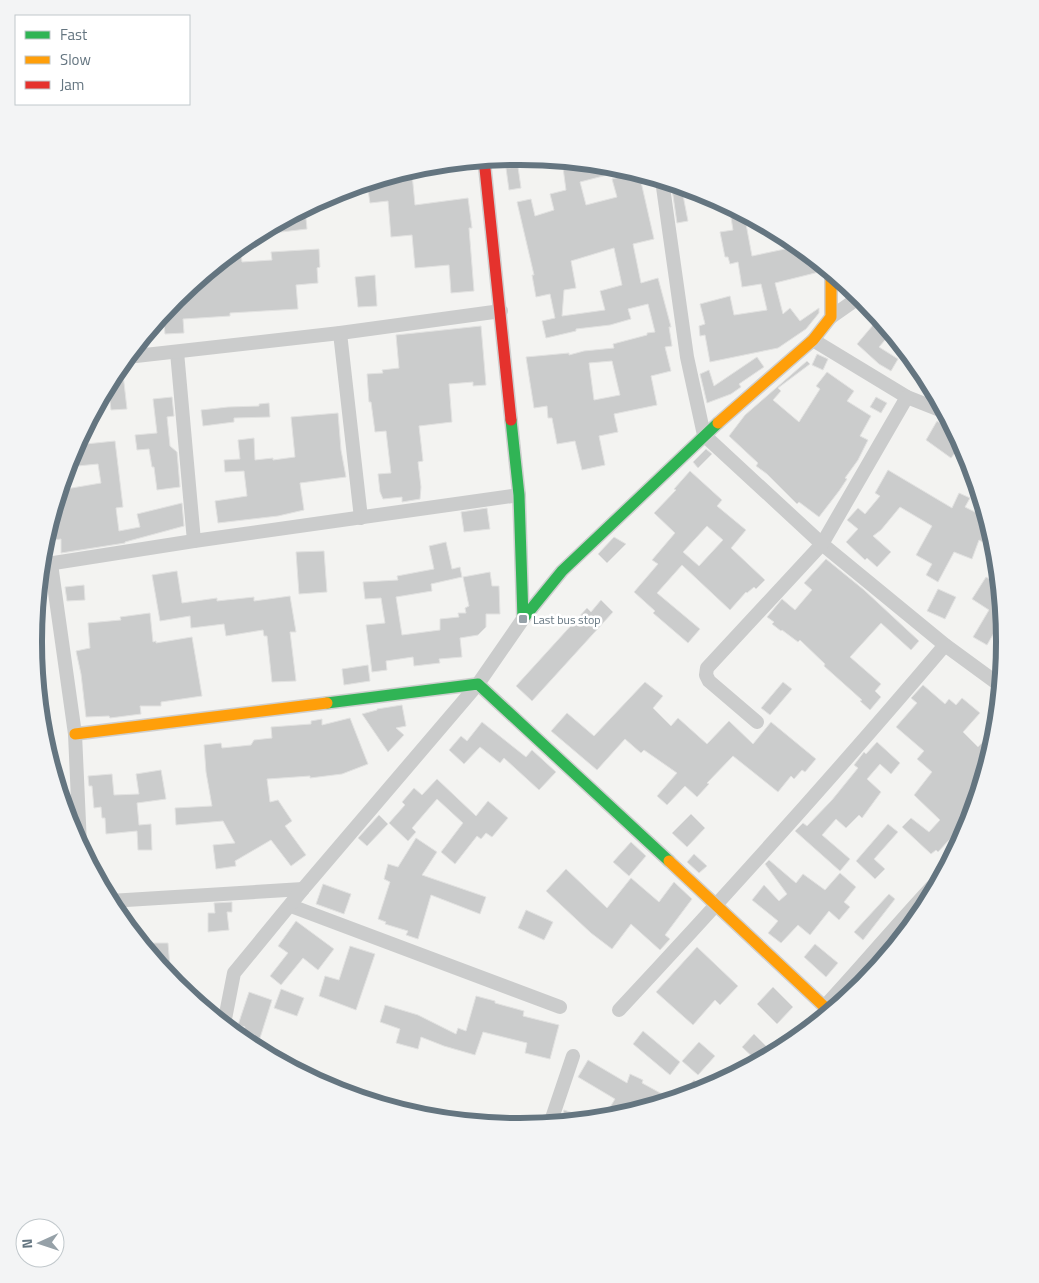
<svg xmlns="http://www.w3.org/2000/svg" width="1039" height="1283" viewBox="0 0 1039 1283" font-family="'Titillium Web',sans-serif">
<rect width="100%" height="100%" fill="#f3f3f1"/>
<g fill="#cbcccc" stroke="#e2e2e1" fill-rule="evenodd">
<path d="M562,160L604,164L607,175L580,182L586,205L617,197L612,179L637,172L639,173L654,239L633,244L641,283L658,278L671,327H669L672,346L665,347L671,371L651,376L657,405L614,414L618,432L599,436L605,465L582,470L575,441L557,444L552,418H548L547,406L534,408L526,357L569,353V355L584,351L614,348L613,344L647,335V333L655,332L648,304L628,309L631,319L610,325L576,329V331L546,338L542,321L555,318L550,294L536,297L532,275H534L517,202L531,199L535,216L554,210L550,194L566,190ZM614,248L622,285L600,291L605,310L562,316L564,290L576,288L571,261ZM612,361L620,395L594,400L589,363Z"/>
<path d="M518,167L521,188L509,190L506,168Z"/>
<path d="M398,173L399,175L412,174L415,205L468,198L472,228H469L474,291L451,293L449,265L415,268L412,235L391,237L388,201L370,203L367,183Z"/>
<path d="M671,182L681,185L688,221L677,223Z"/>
<path d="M729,205L760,222L746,224L752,256L799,246L822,264L819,272L775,283L783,314L790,308L800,321L819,308V313L806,329L778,348L710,362L705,335L700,336L699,326L705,324L700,304L730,296L734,315L767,310L761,284L742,287L738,262L730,264L728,257H725L720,232L733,230Z"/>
<path d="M305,208L307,229L255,235Z"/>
<path d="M319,249L320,267L317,268L318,283L296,285L298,309L230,313V316L183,319L184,333L165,334L164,323H166L165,311L176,298L191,286L201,285V278L228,255L241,254L242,262L272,260L271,252Z"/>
<path d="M375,275L377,306L358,307L355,277Z"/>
<path d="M879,318L891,333L879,347L898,359L891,371L879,364L857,344Z"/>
<path d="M481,326L486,385L473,386V382L449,384L452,422L419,426L423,461L418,462L421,487L420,499L402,502V497L383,499L380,492L378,474L391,473L386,431L375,432L371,402H369L367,374L383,373L382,370L399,368L396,335Z"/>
<path d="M817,354L828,359L823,370L812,365Z"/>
<path d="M757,357L764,367L739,384L741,387L731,394L707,403L700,374L709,370L714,386Z"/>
<path d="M807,361L810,364L778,388L781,391L773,400L799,422L820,389L816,386L827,372L854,391L847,401L871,416L860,436L868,440L858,460L845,478L847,479L839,491L819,517L799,502L797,504L767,474L756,466L758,463L729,436L745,415Z"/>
<path d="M123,374L127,409L111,410L108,385L114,375Z"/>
<path d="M172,397L174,416L167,417L170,446L177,452L180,487L157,490L154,467H152L149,449L137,450L135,435L157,433L153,399Z"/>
<path d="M876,397L887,403L881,413L870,407Z"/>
<path d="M269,403L270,417L234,418V422L203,426L201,410L228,407L259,406V404Z"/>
<path d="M338,413L341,450L346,477L300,483L304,510L278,516L218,523L215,501L247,496L244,471L225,472L224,460L240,459L238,440L254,438L255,460L273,458V460L295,457L291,417Z"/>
<path d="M937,421L957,434L962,444L951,458L926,440Z"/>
<path d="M115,441L123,507L116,508L119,531L140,527L137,514L182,503L184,526L125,542V543L61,553V539L45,541L60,490L101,483L98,464L67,467L71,455L76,445Z"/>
<path d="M706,449L712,454L698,468L693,462Z"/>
<path d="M888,470L952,508L959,493L970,498L965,507L987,518L996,549L979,540L972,559L954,552L938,582L926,575L932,564L916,555L932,526L900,507L881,530L873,536L891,552L877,567L867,558L865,560L846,542L858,529L847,520L858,508L865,514L880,496L875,493Z"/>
<path d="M690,471L722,500L717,506L746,530L731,548L765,580L756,589L754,587L747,593L746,592L730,610L682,565L657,593L700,629L688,643L653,613L655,611L634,592L658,564L652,560L675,533L654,513L676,490L674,489ZM707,526L723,540L699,566L683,552Z"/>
<path d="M487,508L490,529L464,532L461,512Z"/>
<path d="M614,537L626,544L607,563L598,554Z"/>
<path d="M446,542L452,569L460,567L462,577L431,584L432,591L396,597L402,635L440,630V619L459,617L458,613H466L465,608L469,606L463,577L490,572L492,586H499L500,614H486V627L478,635L460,638L462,657L439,659L440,663L414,666L413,657L386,661L387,670L372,672L366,625L385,623L381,598L365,599L363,582L398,580L397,576L434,569L429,546Z"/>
<path d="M324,551L327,592L299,594L296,552Z"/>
<path d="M826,559L864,590L919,641L911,650L881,623L850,657L881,684L875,691L881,697L870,710L860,701L862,700L824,666L825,664L800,640L798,642L782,630L781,631L772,624L774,622L767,617L782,599L795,610L812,590L804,583Z"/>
<path d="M177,571L182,603L217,598V601L254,597V601L290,596L296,632H290L296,681L272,682L267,636H264L263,630L226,636L224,624L191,628L190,616L160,621L152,575Z"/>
<path d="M986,577L1000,585L1003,617L987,645L973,637L989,610L972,599Z"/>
<path d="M84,585L85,600L67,601L65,587Z"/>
<path d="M938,589L956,597L945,619L927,611Z"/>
<path d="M601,600L613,612L532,701L516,686L587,608L591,612Z"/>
<path d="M150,613L153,642L156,641V643L192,637L202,696L161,702V706H140L141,714L110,718L109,716L86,717L81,674L76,651L90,648L88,623L121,620L120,617Z"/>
<path d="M368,665L370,681L344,685L342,669Z"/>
<path d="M645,682L663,696L653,708L671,726L678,718L707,744L729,721L753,744L771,722L816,759L805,772L802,770L794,779L791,776L778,792L733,756L707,783L709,784L697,797L685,786L667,805L657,796L677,773L644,750L641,753L625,739L597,770L551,731L567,713L594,736Z"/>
<path d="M783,682L792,689L770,715L761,708Z"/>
<path d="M923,685L945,704L949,699L956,705L962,698L980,713L963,732L978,747L997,727L996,737L968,828L966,832L960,828L938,852L936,850L931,854L902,827L911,818L929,832L940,820L914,795L932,772L917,759L924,751L896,727L917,703L911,698Z"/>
<path d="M402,705L406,726L396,728L404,735L388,752L362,714L377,710V709Z"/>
<path d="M350,718L368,764L342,774L310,778V776L267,779L270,802L278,800L292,821L285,826L306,855L291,866L271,840L235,861L236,866L216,869L213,845L235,843L223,821L176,825L175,808L212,806L206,772L204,745L221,743L222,748L251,745L254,740L272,738L271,727L311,724V721L322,719V725Z"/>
<path d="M482,722L526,757L532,750L556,772L539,790L504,758L500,763L480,747L464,764L449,750L461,736L467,741Z"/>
<path d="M877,742L900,763L891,774L880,764L867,779L881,792L862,818L859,815L846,828L836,819L822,835L850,859L840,871L795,831L803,823L807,826L832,800L858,768L854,765L864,752L866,754Z"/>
<path d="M161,770L166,799L137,803L139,825L151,824L152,850H138L137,831L106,834L105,818H102L101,807L94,808L92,786H89L88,776L112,774L114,795L139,794L136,774Z"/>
<path d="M437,779L476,816L488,801L508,818L492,837L486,833L481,839L477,836L455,864L441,852L463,823L437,799L412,828L416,832L408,841L389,823L405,805L402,802L414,788L422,795Z"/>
<path d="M691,814L705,828L687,847L672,833Z"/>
<path d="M379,815L388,824L367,846L358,838Z"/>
<path d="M888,824L898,832L874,859L885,869L875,879L856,861Z"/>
<path d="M416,838L437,852L422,875L486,897L480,914L431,895L418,939L406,935L408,931L385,924L386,922L378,919L390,882L384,879L388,864L398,867Z"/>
<path d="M631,842L646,856L629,876L613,862Z"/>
<path d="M694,854L707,866L699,873L687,862Z"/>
<path d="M769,860L796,883L803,874L825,890L840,873L856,887L844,902L850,907L839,920L829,911L810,935L798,925L781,943L768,933L778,921L752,900L764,885L779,901L787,894L765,864Z"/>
<path d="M566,869L607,908L631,878L659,902L674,882L692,899L665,935L670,939L660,950L631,924L612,949L591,933L546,891Z"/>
<path d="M323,884L351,894L344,914L316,904Z"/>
<path d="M889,894L895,899L863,940L854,932Z"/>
<path d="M232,902V912H227L229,930L208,932V913H215L214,903Z"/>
<path d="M526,910L553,922L544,940L518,928Z"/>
<path d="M296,921L334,949L318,970L303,958L281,985L270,976L288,953L278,946Z"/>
<path d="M153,943H168L170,967H161L154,958Z"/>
<path d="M815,944L838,963L826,977L804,957Z"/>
<path d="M350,946L375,954L356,1010L319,996L325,976L339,980Z"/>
<path d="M697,947L738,986L720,1005L715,1000L693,1025L656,992Z"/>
<path d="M773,987L793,1007L777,1024L757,1004Z"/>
<path d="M281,989L304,998L297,1016L274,1008Z"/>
<path d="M249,992L272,1000L260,1038L243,1034L245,1027L238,1025Z"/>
<path d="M476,996L495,1001V1003L524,1011L523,1016L559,1025L550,1059L525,1053L527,1043L483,1032L475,1055L444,1046L421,1037L418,1049L396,1043L400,1029L380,1022L385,1005L418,1015L456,1034L458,1028L466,1031Z"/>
<path d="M643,1031L680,1062L670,1075L633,1044Z"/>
<path d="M754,1034L771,1051L764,1059L758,1062L742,1047Z"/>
<path d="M699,1042L715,1056L698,1075L682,1061Z"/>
<path d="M588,1060L627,1083L630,1074L643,1080L642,1083L673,1100L614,1118L603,1119L615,1099L578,1077Z"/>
<path d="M694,1080L705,1090L693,1094L688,1090V1086Z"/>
<path d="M564,1110L593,1120L560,1123Z"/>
</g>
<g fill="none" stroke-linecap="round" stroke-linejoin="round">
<defs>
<g id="fast">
<path d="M511,420L519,495L523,619"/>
<path d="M523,619L562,571L718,423"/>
<path d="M327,703L478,684L669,861"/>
</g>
<g id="slow">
<path d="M718,423L813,340L831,317V271"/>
<path d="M75,734L327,703"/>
<path d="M669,861L830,1012"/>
</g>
<path id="jam" d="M484,159L511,420"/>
</defs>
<use href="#fast" stroke="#cfcfcf" stroke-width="14"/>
<use href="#slow" stroke="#cfcfcf" stroke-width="14"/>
<use href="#jam" stroke="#cfcfcf" stroke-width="14"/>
<g stroke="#cbcccc" stroke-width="14">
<path d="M662,180L687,357L704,435L822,544L945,645L1001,686"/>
<path d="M831,317L861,296"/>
<path d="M340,333L361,518"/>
<path d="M813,340L907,397L945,412"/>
<path d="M177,352L194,541"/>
<path d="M127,357L340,333L501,311"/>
<path d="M51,564L75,734L80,845"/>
<path d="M41,565L194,541L519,495"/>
<path d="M757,722L709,681L706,675L707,668L822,544L907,397"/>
<path d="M110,901L303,889"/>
<path d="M291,906L560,1007"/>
<path d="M825,1006C865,963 902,918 942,876"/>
<path d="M619,1010C730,891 839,770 945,645"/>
<path d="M224,1024L234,973L303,889L478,684L523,619"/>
<path d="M550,1124L573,1056"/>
</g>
<use href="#fast" stroke="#30b455" stroke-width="11"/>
<use href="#slow" stroke="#ff9f0a" stroke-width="11"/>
<use href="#jam" stroke="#e5322d" stroke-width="11"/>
</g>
<rect fill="#96a1a8" stroke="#fff" stroke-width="2" x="518" y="614" width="10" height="10" rx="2.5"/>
<g text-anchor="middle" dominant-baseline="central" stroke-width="5" stroke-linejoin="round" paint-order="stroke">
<g font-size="12" fill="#647580" stroke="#fff" text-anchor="start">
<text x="533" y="619">Last bus stop</text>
</g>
</g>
<path d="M0 0H1039V1283H0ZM518 165H520A476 476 0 0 1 996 641V642A476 476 0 0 1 520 1118H518A476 476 0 0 1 42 642V641A476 476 0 0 1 518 165Z" fill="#f3f4f5" fill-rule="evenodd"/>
<path fill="none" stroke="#647580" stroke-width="6" d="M518 165H520A476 476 0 0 1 996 641V642A476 476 0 0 1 520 1118H518A476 476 0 0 1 42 642V641A476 476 0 0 1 518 165Z"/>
<rect x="15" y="15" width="175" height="90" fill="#ffffff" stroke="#c1c8cc"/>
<rect x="25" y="31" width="25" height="8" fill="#30b455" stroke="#c1c8cc"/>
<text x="60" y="40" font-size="15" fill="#647580">Fast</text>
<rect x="25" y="56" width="25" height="8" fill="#ff9f0a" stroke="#c1c8cc"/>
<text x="60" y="65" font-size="15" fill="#647580">Slow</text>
<rect x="25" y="81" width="25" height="8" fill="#e5322d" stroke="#c1c8cc"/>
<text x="60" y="90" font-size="15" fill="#647580">Jam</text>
<g transform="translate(40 1243) rotate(267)"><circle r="24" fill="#ffffff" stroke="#c1c8cc"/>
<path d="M0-4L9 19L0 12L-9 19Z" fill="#96a1a8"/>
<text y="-8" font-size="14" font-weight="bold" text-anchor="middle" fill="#647580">N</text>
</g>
</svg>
